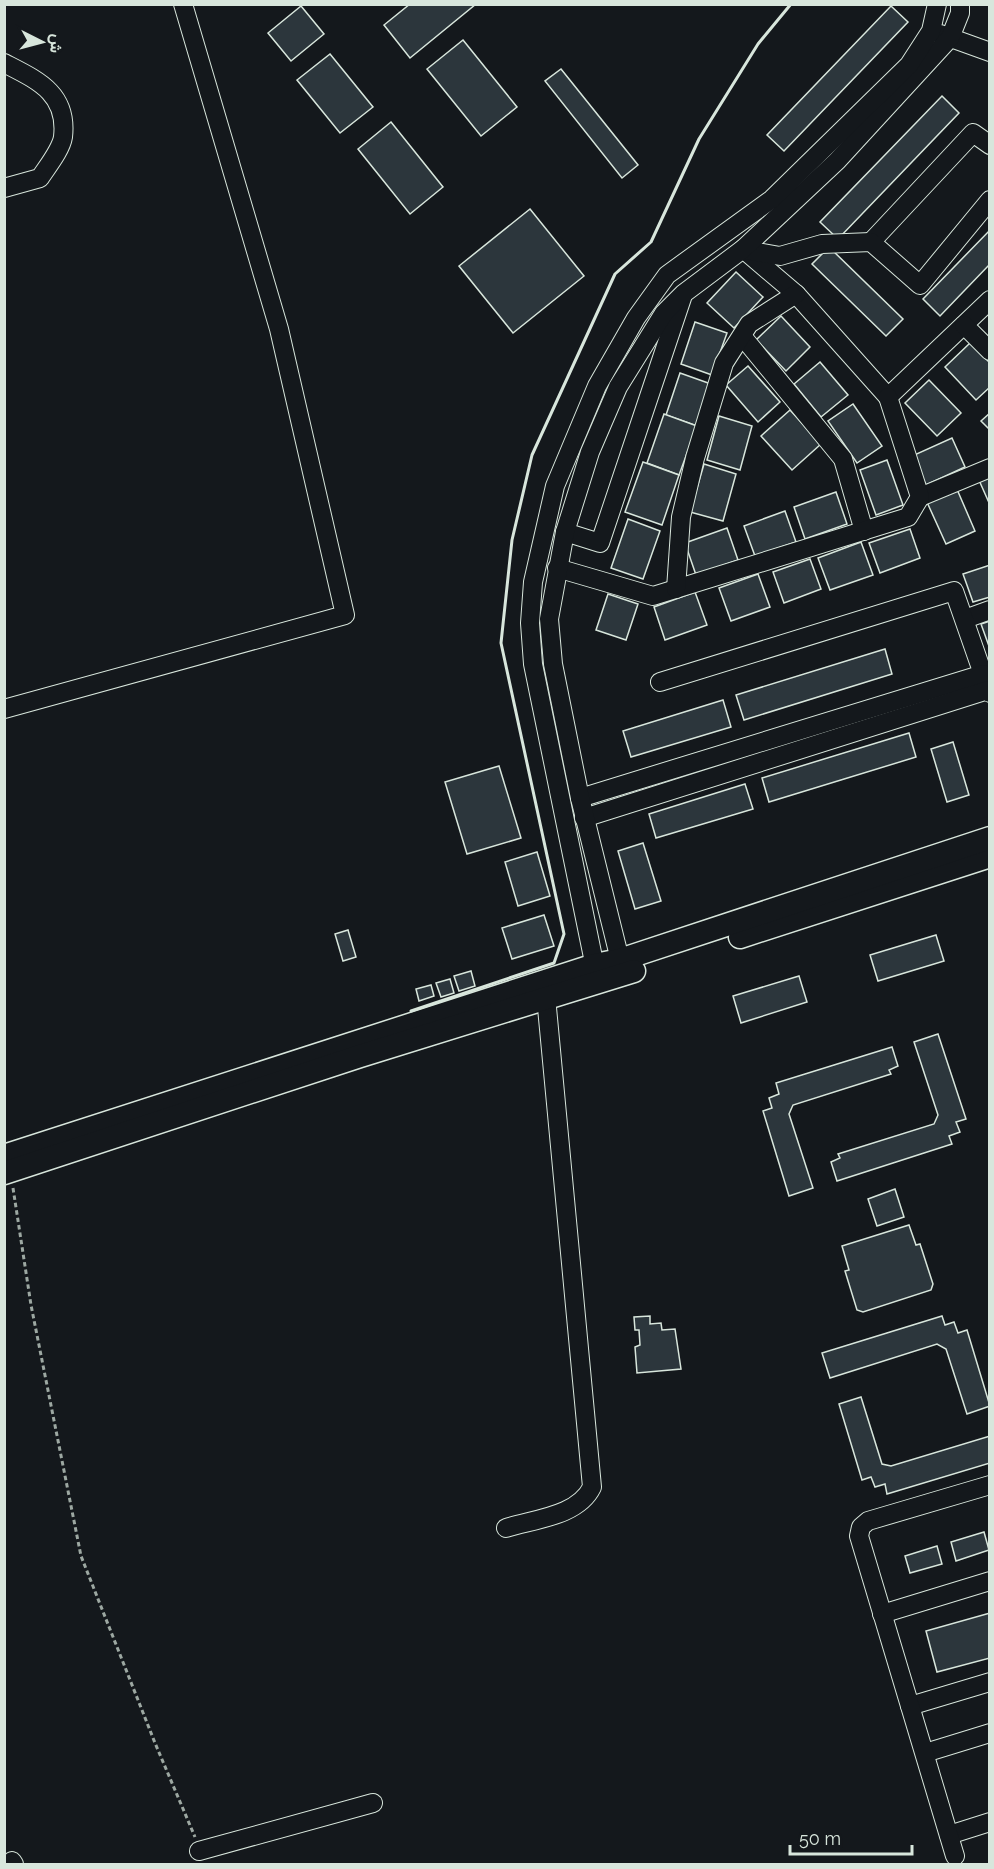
<svg xmlns="http://www.w3.org/2000/svg" width="994" height="1869" viewBox="0 0 994 1869" font-family="Raleway,Vazirmatn,sans-serif">
<rect width="100%" height="100%" fill="#14181c"/>
<g fill="#2c363c" stroke="#d8e6dc" stroke-width="1.5">
<path d="M410,4H476L410,58L384,25Z"/>
<path d="M301,6L324,34L291,61L268,33Z"/>
<path d="M891,6L908,22L784,151L767,135Z"/>
<path d="M463,40L517,107L481,136L427,69Z"/>
<path d="M330,54L373,107L340,133L297,80Z"/>
<path d="M561,69L638,165L622,178L545,81Z"/>
<path d="M942,96L959,113L838,239L820,222Z"/>
<path d="M391,122L443,187L410,214L358,149Z"/>
<path d="M530,209L584,276L513,333L459,266Z"/>
<path d="M990,230V264L940,316L923,299Z"/>
<path d="M829,247L903,319L886,336L812,264Z"/>
<path d="M736,272L763,297L734,328L707,303Z"/>
<path d="M781,316L810,347L786,371L756,340Z"/>
<path d="M695,322L727,333L712,375L681,364Z"/>
<path d="M970,343L990,363V387L976,400L945,367Z"/>
<path d="M820,362L848,395L821,417L794,384Z"/>
<path d="M748,366L780,402L758,422L726,385Z"/>
<path d="M680,373L711,384L697,426L666,415Z"/>
<path d="M929,380L961,413L937,436L905,403Z"/>
<path d="M853,404L882,446L857,463L828,421Z"/>
<path d="M790,410L821,444L792,470L761,436Z"/>
<path d="M990,413V430L981,421Z"/>
<path d="M664,414L697,426L679,475L647,463Z"/>
<path d="M719,416L752,426L740,470L707,460Z"/>
<path d="M952,438L965,467L926,485L912,456Z"/>
<path d="M887,460L903,505L876,515L860,470Z"/>
<path d="M643,462L679,475L662,525L625,512Z"/>
<path d="M704,464L736,474L723,521L690,512Z"/>
<path d="M990,473V505L978,478Z"/>
<path d="M956,487L975,531L946,544L926,500Z"/>
<path d="M836,492L847,524L805,539L794,507Z"/>
<path d="M785,511L796,542L755,556L744,526Z"/>
<path d="M628,519L660,531L643,579L611,568Z"/>
<path d="M727,528L738,560L696,575L685,543Z"/>
<path d="M910,529L920,558L880,573L869,543Z"/>
<path d="M861,542L873,575L830,590L818,558Z"/>
<path d="M810,559L821,589L784,603L773,572Z"/>
<path d="M990,565V597L973,602L963,574Z"/>
<path d="M758,574L770,607L731,621L719,588Z"/>
<path d="M695,592L707,625L665,640L654,607Z"/>
<path d="M608,594L638,604L626,640L596,630Z"/>
<path d="M990,621V649L981,624Z"/>
<path d="M885,649L892,674L744,720L736,695Z"/>
<path d="M723,700L731,727L631,757L623,731Z"/>
<path d="M909,733L916,757L769,802L762,778Z"/>
<path d="M953,742L969,795L947,802L931,749Z"/>
<path d="M499,766L521,838L467,854L445,782Z"/>
<path d="M745,784L753,809L656,838L649,814Z"/>
<path d="M643,843L661,901L635,909L618,851Z"/>
<path d="M537,852L550,896L518,906L505,862Z"/>
<path d="M544,915L554,946L512,959L502,928Z"/>
<path d="M348,930L356,957L343,961L335,934Z"/>
<path d="M936,935L944,961L878,981L870,955Z"/>
<path d="M471,971L475,986L459,991L454,976Z"/>
<path d="M799,976L807,1002L741,1023L733,996Z"/>
<path d="M450,979L454,993L441,997L436,983Z"/>
<path d="M431,985L434,996L419,1001L416,989Z"/>
<path d="M938,1034L966,1119L956,1122L960,1132L949,1136L952,1144L837,1181L831,1162L840,1158L838,1154L934,1124L938,1115L914,1042Z"/>
<path d="M892,1047L898,1066L889,1070L891,1074L793,1105L789,1114L813,1188L789,1196L763,1111L772,1108L769,1098L779,1094L776,1083Z"/>
<path d="M895,1189L904,1217L877,1226L868,1199Z"/>
<path d="M909,1225L916,1245L920,1244L933,1284L931,1290L863,1312L857,1310L845,1271L849,1270L842,1246Z"/>
<path d="M650,1316V1324L661,1323L662,1330L675,1329L681,1369L637,1373L635,1347L640,1345L639,1330H635L634,1317Z"/>
<path d="M942,1316L945,1325L954,1322L958,1333L967,1330L990,1406L967,1414L946,1349L937,1344L830,1378L822,1353Z"/>
<path d="M861,1397L882,1464L891,1466L990,1436V1463L887,1494L885,1484L875,1487L871,1477L862,1480L839,1404Z"/>
<path d="M984,1532L989,1550L956,1561L951,1542Z"/>
<path d="M937,1546L942,1564L910,1573L905,1556Z"/>
<path d="M990,1613V1658L937,1672L926,1631Z"/>
</g>
<g fill="none" stroke-linecap="round" stroke-linejoin="round">
<defs>
<g id="minor">
<path d="M940,34L990,52"/>
<path d="M4,63C37,80 68,93 63,137C61,150 47,167 40,178L4,188"/>
<path d="M871,242L973,133L990,145"/>
<path d="M743,249L796,294L888,397L990,300"/>
<path d="M745,250L780,256L822,244L871,242L920,285L990,200"/>
<path d="M964,325L990,351"/>
<path d="M742,336L843,459L864,531"/>
<path d="M920,497L990,468"/>
<path d="M565,532L600,543L682,298"/>
<path d="M557,568L653,596L908,517L920,497L888,397"/>
<path d="M676,589L681,517L695,458L724,363L749,324L796,294"/>
<path d="M965,619L990,610"/>
<path d="M660,682L954,591L983,674"/>
<path d="M4,709L345,615L279,329L183,4"/>
<path d="M580,798L983,674L988,690"/>
<path d="M584,818L988,690L990,693"/>
<path d="M623,972L580,798L553,664L549,619L565,532L590,452L618,387L664,313L683,294L743,249L837,161L950,38L960,13V4"/>
<path d="M597,977L533,664L530,623L533,582L555,486L597,386L636,318L667,275L772,199L909,65L931,31L937,4"/>
<path d="M506,1528C535,1519 578,1516 592,1487L546,997L543,987"/>
<path d="M882,1614L990,1581"/>
<path d="M910,1706L990,1682"/>
<path d="M925,1753L990,1733"/>
<path d="M949,1835L990,1822"/>
<path d="M199,1851L373,1803"/>
<path d="M955,1856L859,1536L861,1527L868,1521L990,1485"/>
<path d="M12,1861L14,1864"/>
</g>
<g id="major">
<path d="M740,937L990,856"/>
<path d="M4,1156L595,965L620,960L990,838"/>
<path d="M4,1173L360,1056L634,971"/>
</g>
</defs>
<use href="#minor" stroke="#d8e6dc" stroke-width="20"/>
<use href="#major" stroke="#d8e6dc" stroke-width="25"/>
<path stroke="#9da8a2" stroke-width="3" stroke-dasharray="4.5 3" stroke-linecap="butt" d="M13,1188L31,1305L81,1556L155,1743L195,1837"/>
<use href="#minor" stroke="#14181c" stroke-width="18"/>
<use href="#major" stroke="#14181c" stroke-width="22"/>
<path stroke="#d8e6dc" stroke-width="3" d="M411,1011L554,963L564,934L501,643L512,540L532,455L615,274L651,242L699,139L758,44L791,4"/>
</g>
<rect width="994" height="1869" fill="none" stroke="#d8e6dc" stroke-width="12"/>
<g transform="translate(42 42) rotate(96)" stroke="#14181c" stroke-width="4.5" paint-order="stroke">
<path d="M0-4.5L10 22L0 15L-10 22Z" fill="#d8e6dc"/>
<text y="-9" font-size="16" font-weight="bold" text-anchor="middle" fill="#d8e6dc">ش</text>
</g>
<path d="M790 1845v9h122v-9" fill="none" stroke="#d8e6dc" stroke-width="3"/>
<text x="799" y="1845" font-size="18" fill="#d8e6dc" stroke="#14181c" stroke-width="4.5" paint-order="stroke">50 m</text>
</svg>
